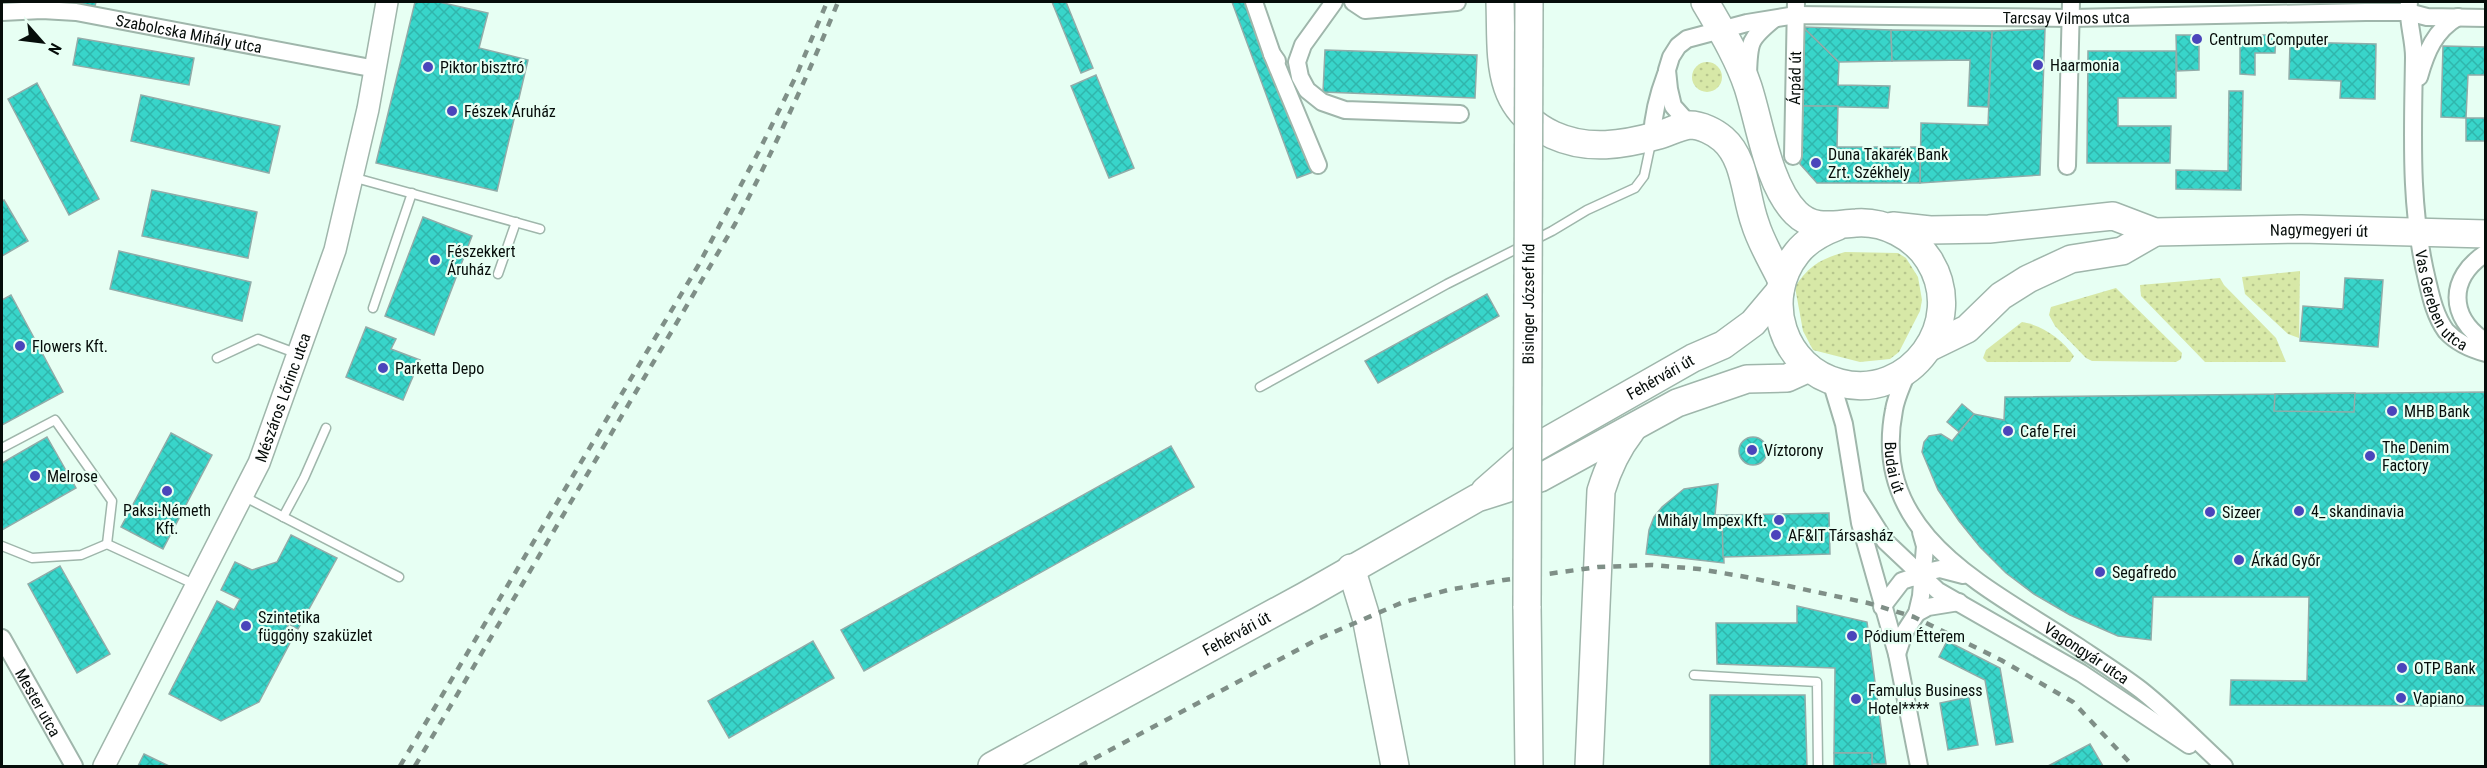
<svg xmlns="http://www.w3.org/2000/svg" width="2487" height="768" viewBox="0 0 2487 768" font-family="'Roboto Condensed',sans-serif">
<defs>
<pattern id="grass-dots" width="8" height="8" patternUnits="userSpaceOnUse" patternTransform="scale(1.5)"><rect width="8" height="8" fill="#d7e8a7"/><path d="M2 2h.1M6 6h.1" fill="none" stroke="#b7c68e" stroke-width="1.8" stroke-linecap="round"/></pattern>
<pattern id="building-cross-hatch" width="8" height="8" patternUnits="userSpaceOnUse" patternTransform="scale(1.5)"><rect width="8" height="8" fill="#38d5ca"/><path d="M0 0l8 8M0 8l8-8" fill="none" stroke="#30b6ac"/></pattern>
</defs>
<rect width="100%" height="100%" fill="#e7fff3"/>
<g fill="url(#grass-dots)">
<circle cx="1707" cy="77" r="15"/>
<path d="M1845,252L1898,253L1906,258L1918,277L1922,300L1920,311L1899,352L1890,359L1860,362L1813,350L1803,331L1795,287C1807,267 1822,258 1845,252Z"/>
<path d="M2300,271L2299,338L2288,334L2245,294L2242,277Z"/>
<path d="M2220,278L2224,285L2276,338L2286,362H2205L2141,296L2140,285Z"/>
<path d="M2116,288L2182,353L2181,359L2176,362L2092,361L2086,358L2055,326L2049,315L2051,307Z"/>
<path d="M2022,322C2042,325 2062,339 2074,356L2070,362H1987L1983,358L1986,350Z"/>
</g>
<g fill="url(#building-cross-hatch)" stroke="#92aca9" stroke-width="1.5">
<path d="M63,2H96L95,6Z"/>
<path d="M415,2H439L488,13L479,48L528,60L497,191L376,163Z"/>
<path d="M1052,2H1066L1093,68L1081,73Z"/>
<path d="M1232,2H1250L1313,172L1297,178Z"/>
<path d="M1803,27L1839,62L1838,85L1890,86L1888,108L1800,106Z"/>
<path d="M1803,27L1891,30L1892,61L1839,62Z"/>
<path d="M2045,29L2040,175L1920,183L1921,123L1988,125L1992,31Z"/>
<path d="M1891,30L1992,31L1988,107L1968,106L1970,60L1892,61Z"/>
<path d="M2176,35H2199V70L2177,71Z"/>
<path d="M2240,35H2276L2275,53H2255V75L2240,74Z"/>
<path d="M78,38L194,58L189,85L73,65Z"/>
<path d="M2290,42L2376,44L2375,99L2340,98L2341,81L2289,79Z"/>
<path d="M2443,46L2486,47V75H2468L2466,118L2441,117Z"/>
<path d="M1325,50L1477,55L1475,98L1323,92Z"/>
<path d="M2088,51H2176V98H2118V126H2171L2170,163H2087Z"/>
<path d="M1096,75L1134,168L1109,178L1071,86Z"/>
<path d="M37,83L99,199L69,215L8,99Z"/>
<path d="M2229,91H2243L2241,190L2176,189V170L2228,171Z"/>
<path d="M141,95L280,126L269,173L131,141Z"/>
<path d="M1800,106H1838L1837,147H1920V183H1817L1800,164Z"/>
<rect x="2466" y="118" width="20" height="23"/>
<path d="M152,190L257,212L248,258L142,236Z"/>
<path d="M4,200L28,241L2,256V201Z"/>
<path d="M423,217L472,236L434,335L385,316Z"/>
<path d="M119,251L251,282L242,321L110,289Z"/>
<path d="M2345,278L2383,280L2378,347L2300,341L2303,306L2343,309Z"/>
<path d="M1487,294L1499,316L1378,383L1365,361Z"/>
<path d="M11,295L63,392L2,425V300Z"/>
<path d="M366,327L396,339L391,349L420,360L403,400L346,377Z"/>
<path d="M2486,392V706L2230,705L2231,680L2307,681L2309,597H2153L2151,640L2118,636L2070,615L2034,594L2006,573L1980,547L1959,521L1938,490L1922,452L1924,442L1929,436L1941,434L1952,441L1974,414L2004,420L2005,397Z"/>
<path d="M2355,393L2354,412L2274,411L2275,394Z"/>
<path d="M1962,404L1974,414L1959,432L1947,422Z"/>
<path d="M171,433L212,455L163,549L121,527Z"/>
<path d="M47,437L76,488L2,530V463Z"/>
<circle cx="1753" cy="451" r="14"/>
<path d="M1171,446L1194,487L864,671L841,630Z"/>
<path d="M1718,484L1715,515H1722L1724,563L1646,554L1649,530L1654,517L1662,507L1684,489Z"/>
<path d="M1829,513L1830,554L1723,557L1722,515Z"/>
<path d="M291,535L337,558L298,629L289,624L283,635L292,639L259,702L221,721L169,694L217,601L234,610L240,599L221,590L235,562L252,570L277,562Z"/>
<path d="M60,566L110,654L77,673L28,584Z"/>
<path d="M1797,606L1867,622L1886,764H1872V753H1834L1835,668L1717,664L1716,623H1797Z"/>
<path d="M813,641L834,678L729,738L708,701Z"/>
<path d="M1947,641L2000,668L2013,742L1996,745L1985,680L1939,657Z"/>
<path d="M1710,695H1805L1807,766H1710Z"/>
<path d="M1969,697L1978,745L1948,750L1940,703Z"/>
<path d="M2090,744L2103,766H2048Z"/>
<rect x="1834" y="753" width="38" height="13"/>
<path d="M144,754L169,766H138Z"/>
</g>
<g fill="none" stroke-linecap="round" stroke-linejoin="round">
<defs>
<g id="service">
<path d="M352,177L540,229"/>
<path d="M498,274L516,222"/>
<path d="M373,308L412,193"/>
<path d="M217,358L258,339L298,354"/>
<path d="M1260,387L1447,284L1552,231L1587,210L1635,188L1644,176L1651,143"/>
<path d="M2,448L55,420L112,501L107,544L196,585"/>
<path d="M243,496L399,577"/>
<path d="M283,517L304,478L326,428"/>
<path d="M2,546L32,558L81,555L107,544"/>
<path d="M1694,675L1817,682L1818,766"/>
</g>
<g id="minor">
<path d="M1254,2L1272,54L1277,61"/>
<path d="M1334,2L1303,45L1297,62L1300,77L1307,90L1322,102L1345,110L1460,114"/>
<path d="M1353,2L1365,10L1457,2"/>
<path id="s1" d="M2409,2C2407,21 2414,38 2414,57C2413,132 2409,206 2427,280C2431,297 2435,316 2446,331C2456,342 2471,349 2486,353"/>
<path id="s2" d="M2,12L42,10L76,12L376,69"/>
<path d="M1272,54L1318,165"/>
<path d="M1748,76C1749,43 1748,40 1774,19"/>
<path d="M2419,77C2426,52 2435,30 2458,17"/>
<path id="s3" d="M1690,125L1673,106L1669,89L1667,70L1671,57L1678,46L1687,39L1747,23L1796,15L2071,18L2366,12H2408L2427,17L2486,18"/>
<path d="M1652,137C1653,114 1658,95 1666,74"/>
<path id="s4" d="M1793,156L1796,2"/>
<path d="M2067,166L2071,2"/>
<path d="M2486,253C2448,278 2448,317 2486,342"/>
<path id="s5" d="M1907,372C1903,384 1896,397 1894,410C1869,537 1991,588 2077,646C2098,660 2120,674 2141,690C2170,713 2197,741 2224,766"/>
<path d="M1831,381L1844,424L1860,523L1897,654L1919,766"/>
<path d="M1856,495L1885,541L1938,591L2081,673L2189,745"/>
<path d="M1882,607L1902,581L1911,578L1922,577L1931,571L1940,569L1963,575"/>
<path d="M1917,613L1928,607L1959,602"/>
<path id="s6" d="M2,638L74,766"/>
<path d="M1897,654L1904,633L1917,613L1921,596L1925,546L1921,532"/>
</g>
<g id="tertiary">
<path id="s7" d="M104,766L259,463L335,250L368,109L387,2"/>
</g>
<g id="primary">
<path d="M1500,2C1502,57 1494,107 1553,135C1588,151 1623,145 1659,135C1669,132 1680,126 1690,125C1701,125 1715,132 1723,139C1746,159 1745,196 1755,223C1761,243 1773,262 1782,281"/>
<path d="M1705,2C1720,28 1738,57 1748,87C1760,124 1768,185 1796,213C1814,231 1834,224 1856,223C1884,221 1914,236 1929,260C1968,322 1910,401 1840,383C1783,369 1760,299 1797,253C1807,240 1822,232 1838,226"/>
<path id="s8" d="M1893,226L1930,230L1989,229L2113,216L2155,232L2301,229L2486,234"/>
<path d="M1930,347L1967,329L2001,296L2028,279L2071,259L2122,251L2155,232"/>
<path id="s9" d="M1485,491L1533,449L1693,358L1723,345L1753,323L1780,291"/>
<path d="M1351,568L1366,617L1395,766"/>
<path d="M1527,606L1529,766"/>
<path id="s10" d="M992,766L1305,596L1477,498L1540,478L1677,403L1747,379L1787,378L1809,368"/>
<path d="M1589,766L1601,491C1608,468 1616,450 1631,431"/>
</g>
</defs>
<use href="#service" stroke="#9fb6ab" stroke-width="11"/>
<use href="#minor" stroke="#9fb6ab" stroke-width="20"/>
<use href="#tertiary" stroke="#9fb6ab" stroke-width="24"/>
<use href="#primary" stroke="#9fb6ab" stroke-width="30"/>
<use href="#service" stroke="#fff" stroke-width="8"/>
<use href="#minor" stroke="#fff" stroke-width="16"/>
<use href="#tertiary" stroke="#fff" stroke-width="21"/>
<use href="#primary" stroke="#fff" stroke-width="27"/>
<g stroke="#7f8f87" stroke-width="4.5" stroke-dasharray="8 8" stroke-linecap="butt">
<path d="M400,766L698,266L759,151L797,74L827,2"/>
<path d="M415,766L735,224C773,151 807,78 838,2"/>
<path d="M1080,766L1318,639L1401,603L1448,590L1504,580L1598,567L1652,565L1699,569L1746,577L1868,603L1914,617L2001,660L2073,702L2133,766"/>
</g>
<defs>
<g id="primary-bridge">
<path id="s11" d="M1527,606L1529,3"/>
</g>
</defs>
<use href="#primary-bridge" stroke="#9fb6ab" stroke-width="30" stroke-linecap="butt"/>
<use href="#primary-bridge" stroke="#fff" stroke-width="27"/>
</g>
<g fill="#4a45bb" stroke="#e7fff3" stroke-width="2">
<circle cx="2197" cy="39" r="6"/>
<circle cx="2038" cy="65" r="6"/>
<circle cx="428" cy="67" r="6"/>
<circle cx="452" cy="111" r="6"/>
<circle cx="1816" cy="163" r="6"/>
<circle cx="435" cy="260" r="6"/>
<circle cx="20" cy="346" r="6"/>
<circle cx="383" cy="368" r="6"/>
<circle cx="2392" cy="411" r="6"/>
<circle cx="2008" cy="431" r="6"/>
<circle cx="1752" cy="450" r="6"/>
<circle cx="2370" cy="456" r="6"/>
<circle cx="35" cy="476" r="6"/>
<circle cx="167" cy="491" r="6"/>
<circle cx="2299" cy="511" r="6"/>
<circle cx="2210" cy="512" r="6"/>
<circle cx="1779" cy="520" r="6"/>
<circle cx="1776" cy="535" r="6"/>
<circle cx="2239" cy="560" r="6"/>
<circle cx="2100" cy="572" r="6"/>
<circle cx="246" cy="626" r="6"/>
<circle cx="1852" cy="636" r="6"/>
<circle cx="2402" cy="668" r="6"/>
<circle cx="2401" cy="698" r="6"/>
<circle cx="1856" cy="699" r="6"/>
</g>
<g text-anchor="middle" dominant-baseline="central" stroke-width="4.5" stroke-linejoin="round" paint-order="stroke">
<g font-size="16" fill="#060d0a" stroke="#e7fff3">
<text stroke="none"><textPath href="#s3" startOffset="482">Tarcsay Vilmos utca</textPath></text>
<text stroke="none"><textPath href="#s2" startOffset="189">Szabolcska Mihály utca</textPath></text>
<text stroke="none"><textPath href="#s4" startOffset="78">Árpád út</textPath></text>
<text stroke="none"><textPath href="#s8" startOffset="430">Nagymegyeri út</textPath></text>
<text stroke="none"><textPath href="#s1" startOffset="304">Vas Gereben utca</textPath></text>
<text stroke="none"><textPath href="#s11" startOffset="302">Bisinger József híd</textPath></text>
<text stroke="none"><textPath href="#s9" startOffset="210">Fehérvári út</textPath></text>
<text stroke="none"><textPath href="#s7" startOffset="410">Mészáros Lőrinc utca</textPath></text>
<text stroke="none"><textPath href="#s5" startOffset="98">Budai út</textPath></text>
<text stroke="none"><textPath href="#s10" startOffset="278">Fehérvári út</textPath></text>
<text stroke="none"><textPath href="#s5" startOffset="374">Vagongyár utca</textPath></text>
<text stroke="none"><textPath href="#s6" startOffset="74">Mester utca</textPath></text>
</g>
<g font-size="16" fill="#060d0a" stroke="#e7fff3" text-anchor="start">
<text x="2209" y="39">Centrum Computer</text>
<text x="2050" y="65">Haarmonia</text>
<text x="440" y="67">Piktor bisztró</text>
<text x="464" y="111">Fészek Áruház</text>
<text x="1828" y="154">Duna Takarék Bank<tspan x="1828" dy="18">Zrt. Székhely</tspan></text>
<text x="447" y="251">Fészekkert<tspan x="447" dy="18">Áruház</tspan></text>
<text x="32" y="346">Flowers Kft.</text>
<text x="395" y="368">Parketta Depo</text>
<text x="2404" y="411">MHB Bank</text>
<text x="2020" y="431">Cafe Frei</text>
<text x="2382" y="447">The Denim<tspan x="2382" dy="18">Factory</tspan></text>
<text x="1764" y="450">Víztorony</text>
<text x="47" y="476">Melrose</text>
<text x="167" y="510" text-anchor="middle">Paksi-Németh<tspan x="167" dy="18">Kft.</tspan></text>
<text x="2311" y="511">4_ skandinavia</text>
<text x="2222" y="512">Sizeer</text>
<text x="1767" y="520" text-anchor="end">Mihály Impex Kft.</text>
<text x="1788" y="535">AF&amp;IT Társasház</text>
<text x="2251" y="560">Árkád Győr</text>
<text x="2112" y="572">Segafredo</text>
<text x="258" y="617">Szintetika<tspan x="258" dy="18">függöny szaküzlet</tspan></text>
<text x="1864" y="636">Pódium Étterem</text>
<text x="2414" y="668">OTP Bank</text>
<text x="1868" y="690">Famulus Business<tspan x="1868" dy="18">Hotel****</tspan></text>
<text x="2413" y="698">Vapiano</text>
</g>
</g>
<rect width="2487" height="768" fill="none" stroke="#060d0a" stroke-width="6"/>
<g transform="translate(42 42) rotate(118)" stroke="#e7fff3" stroke-width="4.5" paint-order="stroke">
<path d="M0-4.5L10 22L0 15L-10 22Z" fill="#060d0a"/>
<text y="-9" font-size="16" font-weight="bold" text-anchor="middle" fill="#060d0a">N</text>
</g>
</svg>
